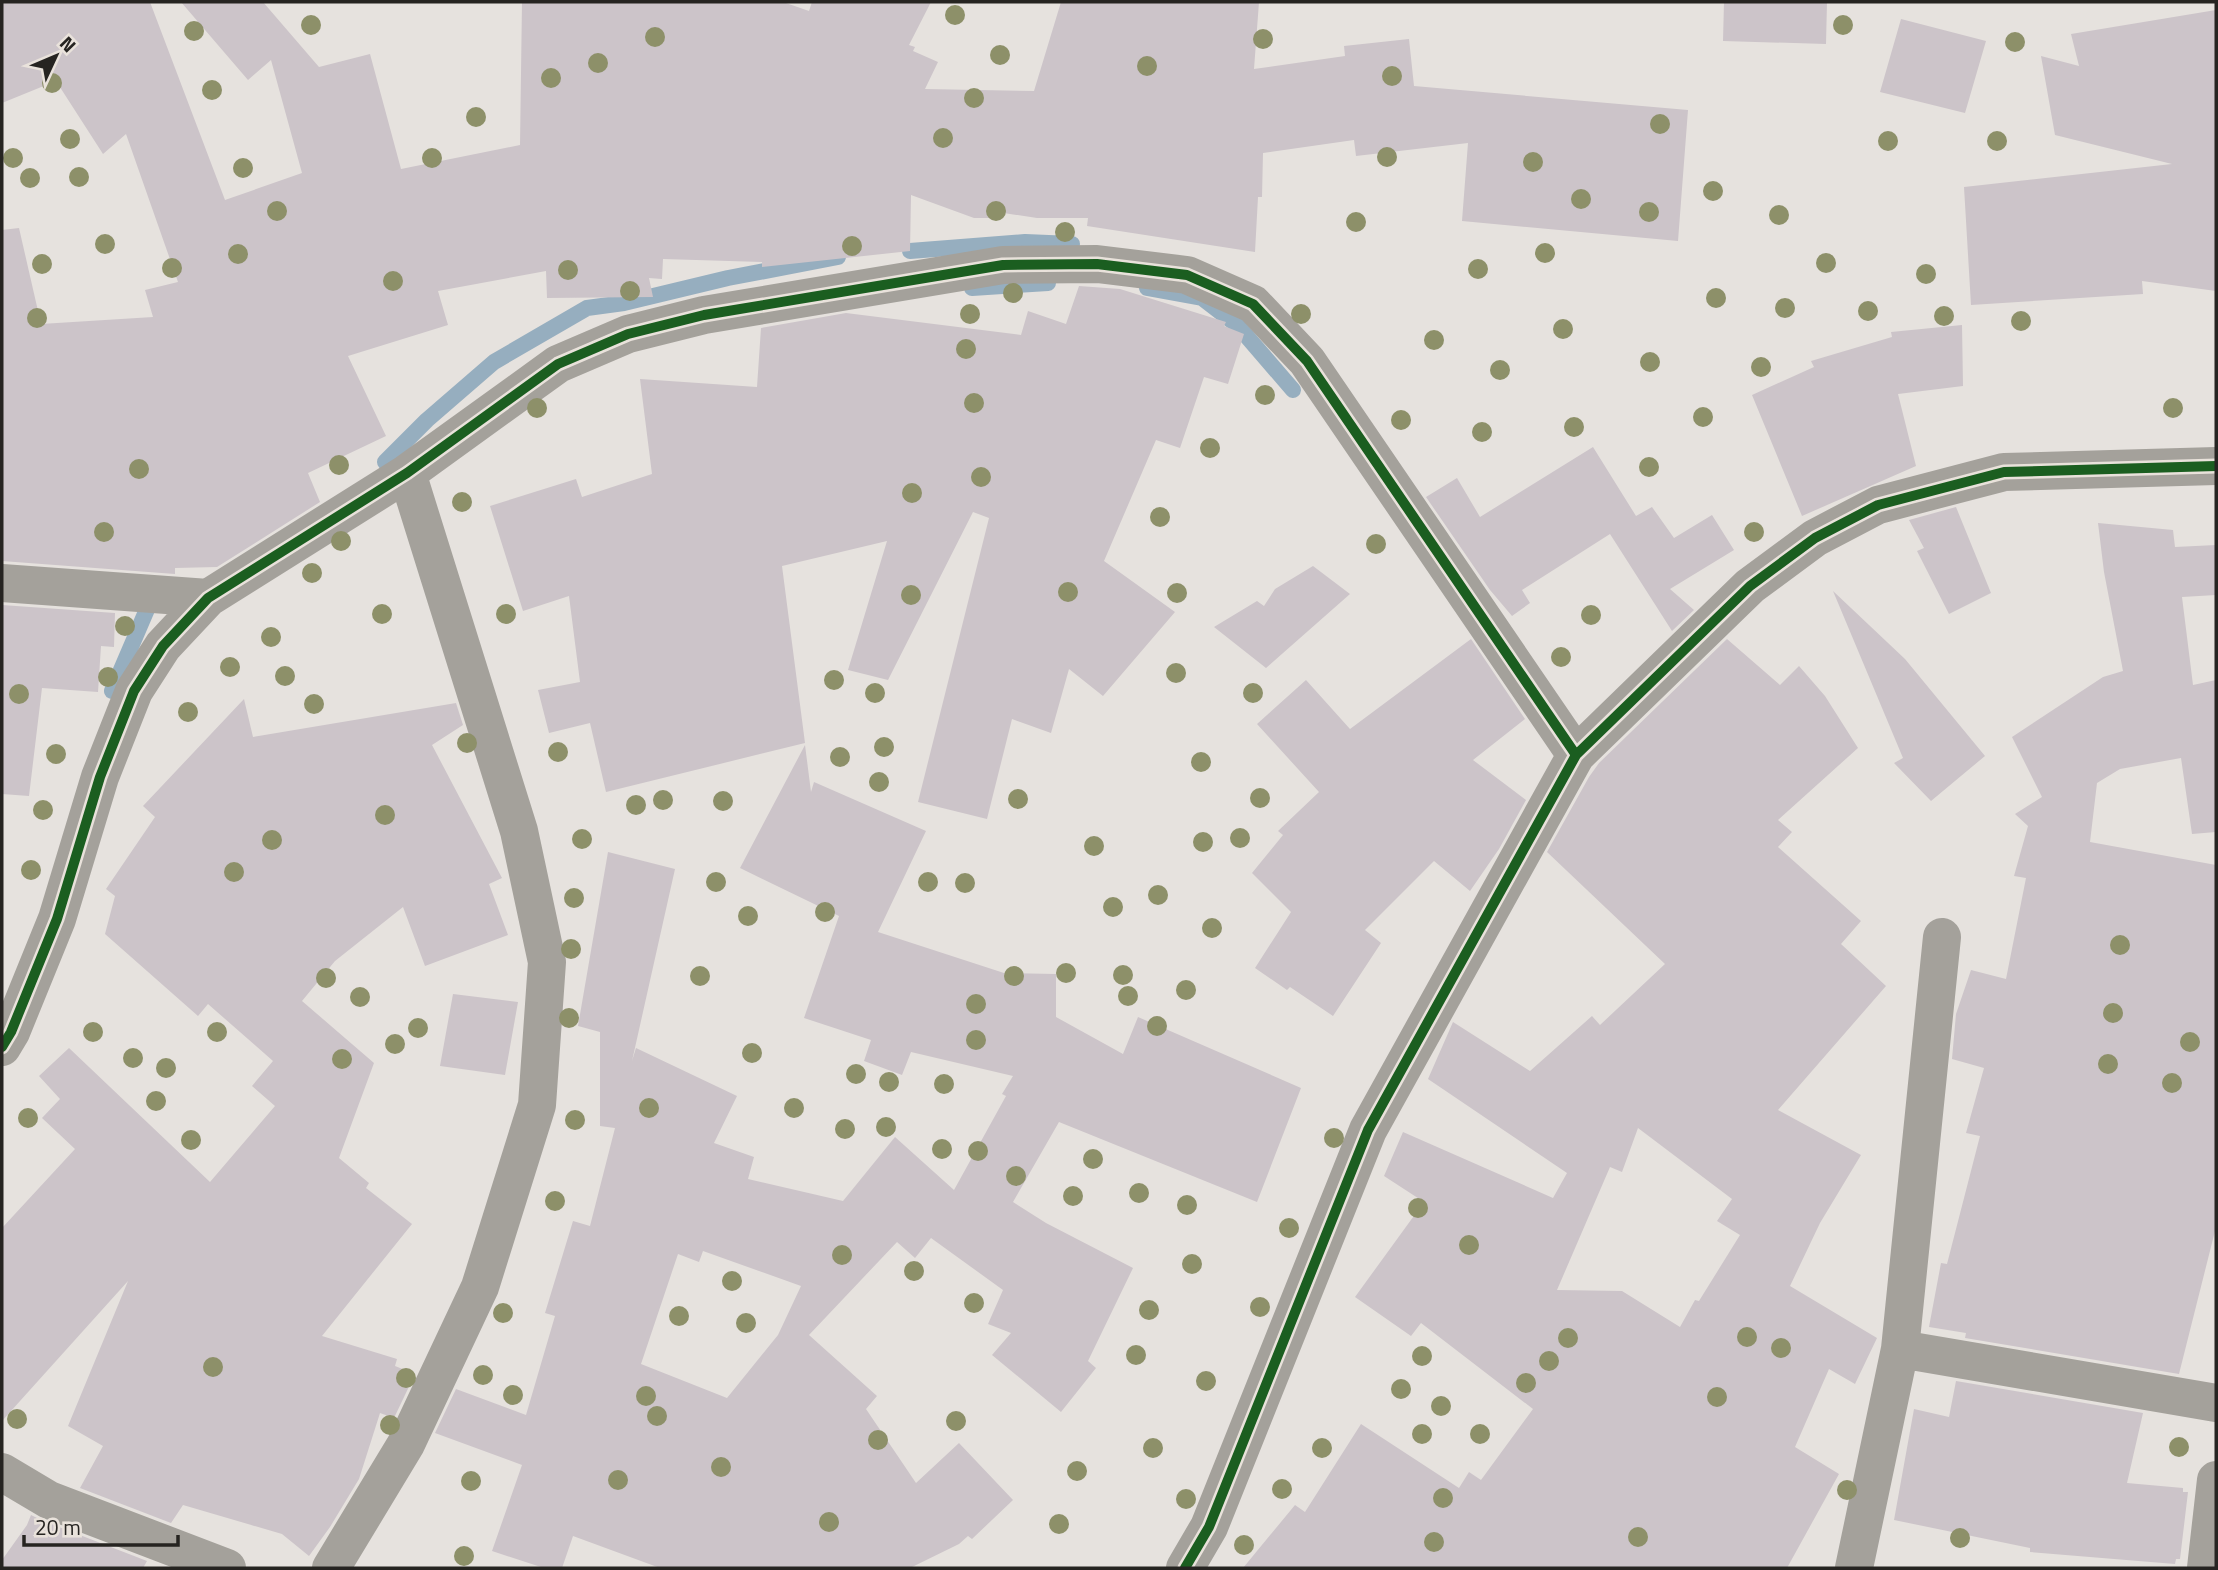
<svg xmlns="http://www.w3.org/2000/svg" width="2218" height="1570" viewBox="0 0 2218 1570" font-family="'Titillium Web',sans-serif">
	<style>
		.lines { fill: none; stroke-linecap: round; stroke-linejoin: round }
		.stream { stroke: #96aebf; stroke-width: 16 }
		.building { fill: #ccc4c9; fill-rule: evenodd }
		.street { stroke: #a4a19b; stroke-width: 38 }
		.cycleway-casing { stroke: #e9e2db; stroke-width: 15 }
		.cycleway { stroke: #1b5e20; stroke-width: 10 }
		.tree { fill: #8d9069 }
	</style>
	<rect width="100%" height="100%" fill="#e6e2de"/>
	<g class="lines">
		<!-- stream -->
		<path class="stream" d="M910 251 1025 242 1072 244
			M972 288 1048 283
			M1147 288 1202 298 1237 325 1293 390
			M385 462 427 420 494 362 587 308 624 303 728 278 838 257
			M112 691 154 593"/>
	</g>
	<!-- building -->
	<path class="building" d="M2 2H150L225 200 302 173 271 60 248 80 181 2H263L319 67 370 54 401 169 520 145 522 2H783L809 11 812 2H931L909 45 915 47 913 51 938 62 925 89 1034 91 1061 2H1259L1254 69 1345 56 1344 46 1409 39 1414 86 1688 110 1678 241 1462 221 1468 143 1356 156 1354 140 1263 153 1262 197H1258L1255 252 1087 226 1088 218H1037L997 212 995 218H974L911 195 910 251 762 267V262L663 259 662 279 649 278 653 297 547 298 546 271 438 291 448 325 348 356 386 436 308 473 320 502 217 567 175 568V574L2 561V230L19 228 41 324 153 317 145 290 178 282 126 134 103 154 56 81 2 103Z
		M1724 2H1827L1826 44 1723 41Z
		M2216 10V291L2142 281 2143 294 1971 305 1964 187 2172 164 2055 135 2041 56 2079 66 2071 34Z
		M1901 19 1986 41 1965 113 1880 92Z
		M1079 286 1120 289 1226 322 1224 326 1244 334 1228 384 1204 377 1180 448 1156 440 1104 561 1175 612 1103 696 1069 669 1051 733 1012 719 987 819 918 802 989 518 973 512 888 680 848 670 887 541 782 566 805 743 606 792 590 723 549 733 538 690 580 682 569 596 523 611 490 506 576 479 582 497 652 474 640 379 757 387 761 328 846 313 1021 335 1028 311 1066 324Z
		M1962 325 1963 386 1898 394 1916 466 1802 516 1752 395 1814 367 1811 361 1892 337 1891 332Z
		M1593 447 1636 516 1652 507 1674 538 1712 515 1734 550 1670 589 1694 610 1672 631 1610 534 1522 590 1530 603 1512 616 1490 590 1426 497 1457 478 1480 517Z
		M1956 507 1991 593 1949 614 1917 551 1924 548 1909 520Z
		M2098 523 2173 530 2175 547 2216 545V595L2182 597 2193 685 2216 680V832L2192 834 2181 758 2120 769 2097 783 2090 842 2216 865V1227L2179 1374 1965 1338 1966 1333 1929 1327 1941 1263 1947 1264 1980 1136 1966 1133 1984 1068 1952 1059 1956 1014 1971 970 2006 979 2026 878 2014 876 2028 826 2015 814 2042 797 2012 737 2103 677 2123 671 2104 572Z
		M1313 566 1350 594 1266 668 1214 627 1257 601 1264 606 1275 589Z
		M1833 591 1905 659 1985 756 1931 801 1894 763 1903 758Z
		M2 605 115 613 114 647 101 646 98 692 42 688 29 796 2 794Z
		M1471 639 1525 719 1473 760 1526 800 1499 849 1470 891 1434 861 1365 930 1381 943 1333 1016 1290 987 1287 990 1255 968 1291 912 1252 873 1283 835 1278 831 1319 792 1257 724 1306 680 1350 729Z
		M1727 639 1780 685 1799 666 1825 696 1858 748 1778 820 1792 832 1778 847 1861 921 1841 944 1886 986 1778 1110 1861 1155 1820 1223 1790 1286 1877 1338 1855 1384 1829 1369 1795 1447 1839 1474 1787 1568H1243L1295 1505 1305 1512 1361 1424 1459 1488 1469 1472 1481 1480 1533 1409 1421 1323 1411 1336 1355 1297 1424 1202 1384 1176 1403 1132 1553 1198 1567 1173 1428 1079 1453 1022 1530 1071 1592 1016 1600 1025 1665 964 1547 852 1589 777 1599 763ZM1638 1128 1732 1199 1717 1221 1740 1235 1699 1301 1695 1300 1680 1327 1622 1291 1557 1290 1610 1167 1622 1172Z
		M244 699 253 737 456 703 463 725 432 745 502 878 489 884 508 935 425 966 403 907 335 961 302 1001 374 1063 339 1158 369 1183 366 1188 412 1224 322 1336 397 1359 395 1366 415 1374 394 1418 380 1413 359 1479 330 1527 309 1556 282 1534 183 1505 171 1523 80 1488 103 1446 68 1426 128 1281 2 1421V1228L75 1149 42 1118 60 1099 39 1076 69 1048 210 1182 275 1106 252 1086 273 1061 208 1004 198 1016 105 934 115 896 106 889 155 817 143 806Z
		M805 745 811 792 814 782 926 831 878 932 1004 973 1056 974V1017L1123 1054 1138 1017 1301 1088 1257 1202 1059 1122 1013 1202 1046 1223 1133 1268 1088 1361 1096 1368 1061 1412 992 1355 1011 1333 988 1324 1003 1290 931 1238 915 1258 897 1242 809 1335 877 1396 866 1409 916 1483 959 1443 1013 1500 972 1539 968 1536 959 1544 910 1568H660L573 1536 562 1568H544L492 1551 522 1465 435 1433 456 1389 526 1415 555 1316 545 1313 573 1221 590 1226 615 1128 600 1126V1032L578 1026 608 852 675 869 632 1061 636 1048 737 1096 714 1143 754 1157 748 1179 843 1201 895 1137 954 1190 1006 1096 1002 1094 1013 1076 911 1052 902 1075 864 1061 871 1040 804 1018 839 916 740 868ZM703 1251 801 1286 778 1335 727 1398 641 1364 678 1254 699 1262Z
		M453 994 518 1002 505 1075 440 1066Z
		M1956 1381 2143 1413 2127 1483 2183 1488V1492H2188L2180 1559H2176L2175 1564 2030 1552V1548L1894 1520 1914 1409 1949 1417Z
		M31 1515 41 1520 147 1561 143 1568H2V1560L27 1525Z"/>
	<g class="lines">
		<!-- street -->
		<path class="street" d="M2 583 208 598
			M2 1047 11 1032 57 919 100 777 134 691 163 646 208 598 407 473 558 364 628 334 704 315 1003 265 1097 264 1187 275 1253 304 1307 361 1576 755
			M1900 1349 2216 1403
			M2 1472 49 1500 227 1568
			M331 1568 406 1444 480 1287 537 1105 547 962 519 831 407 473
			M1185 1568 1209 1527 1368 1130 1576 755 1750 586 1815 538 1878 505 2004 472 2216 466
			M1854 1568 1900 1349 1942 937
			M2206 1568 2216 1480"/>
		<!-- cycleway casing -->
		<g class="cycleway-casing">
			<path id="cycleway" d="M2 1047 11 1032 57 919 100 777 134 691 163 646 208 598 407 473 558 364 628 334 704 315 1003 265 1097 264 1187 275 1253 304 1307 361 1576 755
				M1185 1568 1209 1527 1368 1130 1576 755 1750 586 1815 538 1878 505 2004 472 2216 466"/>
		</g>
		<!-- cycleway -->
		<use href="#cycleway" class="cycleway"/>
	</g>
	<!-- trees -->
	<g class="tree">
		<circle cx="955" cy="15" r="10"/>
		<circle cx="311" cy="25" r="10"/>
		<circle cx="1843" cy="25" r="10"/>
		<circle cx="194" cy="31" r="10"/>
		<circle cx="655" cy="37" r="10"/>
		<circle cx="1263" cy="39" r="10"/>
		<circle cx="2015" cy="42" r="10"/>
		<circle cx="1000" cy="55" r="10"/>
		<circle cx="598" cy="63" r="10"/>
		<circle cx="1147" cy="66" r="10"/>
		<circle cx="1392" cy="76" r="10"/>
		<circle cx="551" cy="78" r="10"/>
		<circle cx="52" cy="83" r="10"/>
		<circle cx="212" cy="90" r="10"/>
		<circle cx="974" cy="98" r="10"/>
		<circle cx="476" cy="117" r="10"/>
		<circle cx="1660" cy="124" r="10"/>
		<circle cx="943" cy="138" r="10"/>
		<circle cx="70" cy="139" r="10"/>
		<circle cx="1888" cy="141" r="10"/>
		<circle cx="1997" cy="141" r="10"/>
		<circle cx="1387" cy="157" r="10"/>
		<circle cx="13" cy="158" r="10"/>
		<circle cx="432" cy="158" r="10"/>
		<circle cx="1533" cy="162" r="10"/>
		<circle cx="243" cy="168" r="10"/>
		<circle cx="79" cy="177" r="10"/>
		<circle cx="30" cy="178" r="10"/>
		<circle cx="1713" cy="191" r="10"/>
		<circle cx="1581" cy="199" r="10"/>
		<circle cx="277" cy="211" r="10"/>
		<circle cx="996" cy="211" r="10"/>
		<circle cx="1649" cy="212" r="10"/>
		<circle cx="1779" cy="215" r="10"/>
		<circle cx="1356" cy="222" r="10"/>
		<circle cx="1065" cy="232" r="10"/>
		<circle cx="105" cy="244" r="10"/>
		<circle cx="852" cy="246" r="10"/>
		<circle cx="1545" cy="253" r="10"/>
		<circle cx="238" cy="254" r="10"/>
		<circle cx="1826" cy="263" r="10"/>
		<circle cx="42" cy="264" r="10"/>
		<circle cx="172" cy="268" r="10"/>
		<circle cx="1478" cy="269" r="10"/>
		<circle cx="568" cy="270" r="10"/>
		<circle cx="1926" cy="274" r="10"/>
		<circle cx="393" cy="281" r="10"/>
		<circle cx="630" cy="291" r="10"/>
		<circle cx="1013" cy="293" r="10"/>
		<circle cx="1716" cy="298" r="10"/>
		<circle cx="1785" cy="308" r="10"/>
		<circle cx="1868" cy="311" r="10"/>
		<circle cx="970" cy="314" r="10"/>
		<circle cx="1301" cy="314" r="10"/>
		<circle cx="1944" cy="316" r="10"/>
		<circle cx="37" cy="318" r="10"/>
		<circle cx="2021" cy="321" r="10"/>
		<circle cx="1563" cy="329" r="10"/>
		<circle cx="1434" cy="340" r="10"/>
		<circle cx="966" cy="349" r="10"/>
		<circle cx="1650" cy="362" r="10"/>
		<circle cx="1761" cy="367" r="10"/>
		<circle cx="1500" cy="370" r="10"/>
		<circle cx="1265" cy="395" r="10"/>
		<circle cx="974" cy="403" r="10"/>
		<circle cx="537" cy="408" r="10"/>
		<circle cx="2173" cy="408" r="10"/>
		<circle cx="1703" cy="417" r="10"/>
		<circle cx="1401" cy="420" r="10"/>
		<circle cx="1574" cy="427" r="10"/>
		<circle cx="1482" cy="432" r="10"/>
		<circle cx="1210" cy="448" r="10"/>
		<circle cx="339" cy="465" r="10"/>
		<circle cx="1649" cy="467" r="10"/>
		<circle cx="139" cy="469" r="10"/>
		<circle cx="981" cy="477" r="10"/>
		<circle cx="912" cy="493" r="10"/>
		<circle cx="462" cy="502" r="10"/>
		<circle cx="1160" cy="517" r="10"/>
		<circle cx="104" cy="532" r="10"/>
		<circle cx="1754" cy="532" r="10"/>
		<circle cx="341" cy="541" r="10"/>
		<circle cx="1376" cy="544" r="10"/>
		<circle cx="312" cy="573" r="10"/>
		<circle cx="1068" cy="592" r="10"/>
		<circle cx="1177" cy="593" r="10"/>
		<circle cx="911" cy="595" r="10"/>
		<circle cx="382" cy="614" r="10"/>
		<circle cx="506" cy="614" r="10"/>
		<circle cx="1591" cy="615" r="10"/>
		<circle cx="125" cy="626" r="10"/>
		<circle cx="271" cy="637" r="10"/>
		<circle cx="1561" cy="657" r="10"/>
		<circle cx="230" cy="667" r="10"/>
		<circle cx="1176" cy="673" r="10"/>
		<circle cx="285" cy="676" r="10"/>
		<circle cx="108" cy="677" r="10"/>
		<circle cx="834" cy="680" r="10"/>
		<circle cx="875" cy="693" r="10"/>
		<circle cx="1253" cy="693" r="10"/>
		<circle cx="19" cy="694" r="10"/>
		<circle cx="314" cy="704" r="10"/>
		<circle cx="188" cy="712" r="10"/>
		<circle cx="467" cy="743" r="10"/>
		<circle cx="884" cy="747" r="10"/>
		<circle cx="558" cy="752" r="10"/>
		<circle cx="56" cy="754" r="10"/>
		<circle cx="840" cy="757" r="10"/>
		<circle cx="1201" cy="762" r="10"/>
		<circle cx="879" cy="782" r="10"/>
		<circle cx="1260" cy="798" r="10"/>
		<circle cx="1018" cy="799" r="10"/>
		<circle cx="663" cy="800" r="10"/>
		<circle cx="723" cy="801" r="10"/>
		<circle cx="636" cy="805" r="10"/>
		<circle cx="43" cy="810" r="10"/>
		<circle cx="385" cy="815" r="10"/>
		<circle cx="1240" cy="838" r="10"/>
		<circle cx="582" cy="839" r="10"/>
		<circle cx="272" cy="840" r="10"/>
		<circle cx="1203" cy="842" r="10"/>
		<circle cx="1094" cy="846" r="10"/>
		<circle cx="31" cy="870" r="10"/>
		<circle cx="234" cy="872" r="10"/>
		<circle cx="716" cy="882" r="10"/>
		<circle cx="928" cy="882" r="10"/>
		<circle cx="965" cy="883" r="10"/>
		<circle cx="1158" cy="895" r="10"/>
		<circle cx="574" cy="898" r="10"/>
		<circle cx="1113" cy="907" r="10"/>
		<circle cx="825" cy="912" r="10"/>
		<circle cx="748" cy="916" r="10"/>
		<circle cx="1212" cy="928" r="10"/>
		<circle cx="2120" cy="945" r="10"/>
		<circle cx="571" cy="949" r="10"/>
		<circle cx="1066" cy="973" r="10"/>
		<circle cx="1123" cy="975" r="10"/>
		<circle cx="700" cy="976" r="10"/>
		<circle cx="1014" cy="976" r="10"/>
		<circle cx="326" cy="978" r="10"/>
		<circle cx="1186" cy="990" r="10"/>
		<circle cx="1128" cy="996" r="10"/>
		<circle cx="360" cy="997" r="10"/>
		<circle cx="976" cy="1004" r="10"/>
		<circle cx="2113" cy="1013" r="10"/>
		<circle cx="569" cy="1018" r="10"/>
		<circle cx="1157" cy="1026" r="10"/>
		<circle cx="418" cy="1028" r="10"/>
		<circle cx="93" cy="1032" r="10"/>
		<circle cx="217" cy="1032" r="10"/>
		<circle cx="976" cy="1040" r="10"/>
		<circle cx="2190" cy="1042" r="10"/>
		<circle cx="395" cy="1044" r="10"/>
		<circle cx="752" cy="1053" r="10"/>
		<circle cx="133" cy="1058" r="10"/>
		<circle cx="342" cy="1059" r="10"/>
		<circle cx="2108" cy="1064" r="10"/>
		<circle cx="166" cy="1068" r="10"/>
		<circle cx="856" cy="1074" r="10"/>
		<circle cx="889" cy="1082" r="10"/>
		<circle cx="2172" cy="1083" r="10"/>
		<circle cx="944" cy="1084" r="10"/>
		<circle cx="156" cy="1101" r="10"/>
		<circle cx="649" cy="1108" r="10"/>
		<circle cx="794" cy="1108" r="10"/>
		<circle cx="28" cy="1118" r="10"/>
		<circle cx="575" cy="1120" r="10"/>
		<circle cx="886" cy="1127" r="10"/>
		<circle cx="845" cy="1129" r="10"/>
		<circle cx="1334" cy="1138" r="10"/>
		<circle cx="191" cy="1140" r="10"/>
		<circle cx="942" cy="1149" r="10"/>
		<circle cx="978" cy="1151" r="10"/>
		<circle cx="1093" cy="1159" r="10"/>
		<circle cx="1016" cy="1176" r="10"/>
		<circle cx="1139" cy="1193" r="10"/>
		<circle cx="1073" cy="1196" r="10"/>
		<circle cx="555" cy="1201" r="10"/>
		<circle cx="1187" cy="1205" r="10"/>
		<circle cx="1418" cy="1208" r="10"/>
		<circle cx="1289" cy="1228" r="10"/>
		<circle cx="1469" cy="1245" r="10"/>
		<circle cx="842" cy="1255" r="10"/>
		<circle cx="1192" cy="1264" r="10"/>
		<circle cx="914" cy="1271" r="10"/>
		<circle cx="732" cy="1281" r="10"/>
		<circle cx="974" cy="1303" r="10"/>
		<circle cx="1260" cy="1307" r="10"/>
		<circle cx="1149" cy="1310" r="10"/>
		<circle cx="503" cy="1313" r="10"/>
		<circle cx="679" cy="1316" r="10"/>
		<circle cx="746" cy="1323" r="10"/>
		<circle cx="1747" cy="1337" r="10"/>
		<circle cx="1568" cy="1338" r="10"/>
		<circle cx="1781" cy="1348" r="10"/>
		<circle cx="1136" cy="1355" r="10"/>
		<circle cx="1422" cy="1356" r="10"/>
		<circle cx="1549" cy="1361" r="10"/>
		<circle cx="213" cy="1367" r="10"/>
		<circle cx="483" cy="1375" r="10"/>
		<circle cx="406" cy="1378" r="10"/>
		<circle cx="1206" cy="1381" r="10"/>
		<circle cx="1526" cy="1383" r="10"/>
		<circle cx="1401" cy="1389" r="10"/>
		<circle cx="513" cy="1395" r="10"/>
		<circle cx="646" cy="1396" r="10"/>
		<circle cx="1717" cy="1397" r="10"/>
		<circle cx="1441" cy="1406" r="10"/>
		<circle cx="657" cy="1416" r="10"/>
		<circle cx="17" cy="1419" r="10"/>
		<circle cx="956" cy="1421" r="10"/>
		<circle cx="390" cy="1425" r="10"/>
		<circle cx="1422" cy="1434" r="10"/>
		<circle cx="1480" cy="1434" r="10"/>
		<circle cx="878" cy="1440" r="10"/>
		<circle cx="2179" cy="1447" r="10"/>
		<circle cx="1153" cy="1448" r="10"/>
		<circle cx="1322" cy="1448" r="10"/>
		<circle cx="721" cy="1467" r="10"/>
		<circle cx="1077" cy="1471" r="10"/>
		<circle cx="618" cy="1480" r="10"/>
		<circle cx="471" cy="1481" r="10"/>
		<circle cx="1282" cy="1489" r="10"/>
		<circle cx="1847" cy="1490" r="10"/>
		<circle cx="1443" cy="1498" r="10"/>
		<circle cx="1186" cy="1499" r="10"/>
		<circle cx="829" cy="1522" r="10"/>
		<circle cx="1059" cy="1524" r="10"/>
		<circle cx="1638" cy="1537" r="10"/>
		<circle cx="1960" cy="1538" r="10"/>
		<circle cx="1434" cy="1542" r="10"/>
		<circle cx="1244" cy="1545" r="10"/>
		<circle cx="464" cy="1556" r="10"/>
	</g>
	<!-- border -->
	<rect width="2218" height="1570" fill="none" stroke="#262421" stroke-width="7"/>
	<!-- north arrow -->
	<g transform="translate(56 56) rotate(46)" stroke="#e9e2db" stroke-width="5" paint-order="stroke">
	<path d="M0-5L12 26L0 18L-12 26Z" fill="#262421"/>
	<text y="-10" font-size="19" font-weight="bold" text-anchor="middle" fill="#262421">N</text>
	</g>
	<!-- scale -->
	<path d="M24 1535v10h154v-10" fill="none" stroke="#262421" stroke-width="3.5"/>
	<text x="35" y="1535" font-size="21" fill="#262421" stroke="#e9e2db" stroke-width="5" paint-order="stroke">20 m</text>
</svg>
